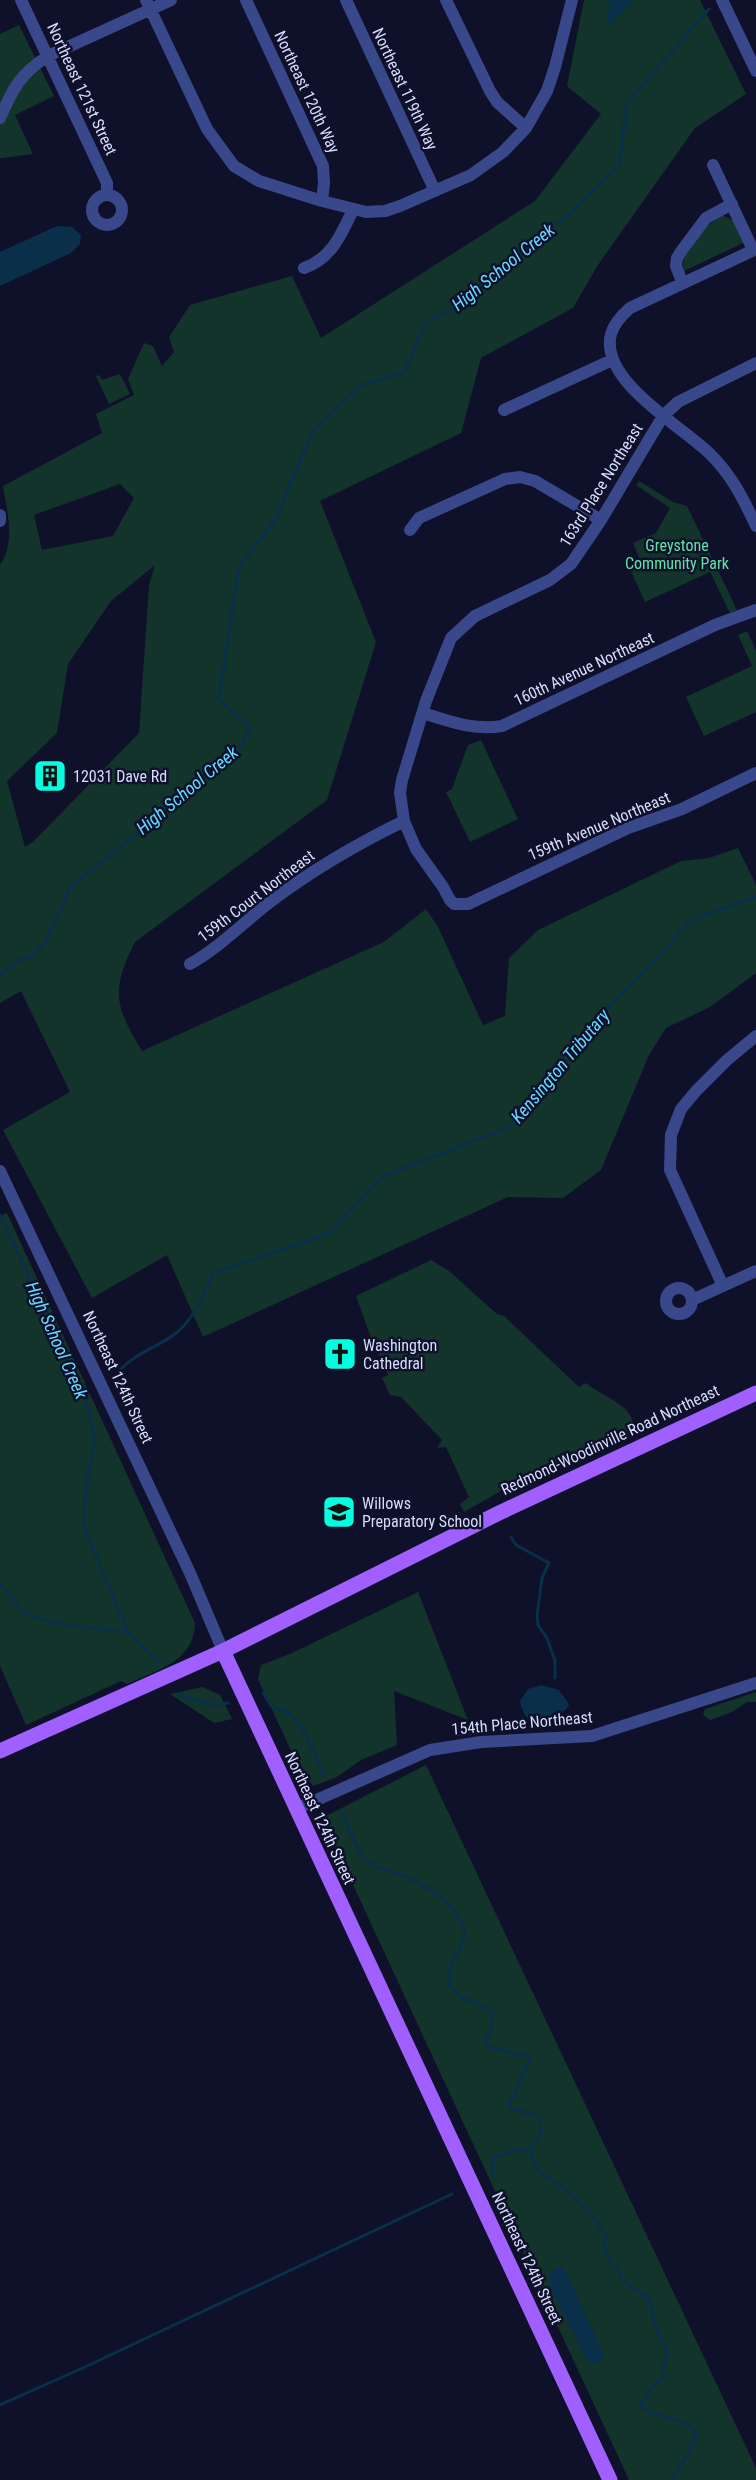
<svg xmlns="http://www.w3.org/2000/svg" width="756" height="2480" viewBox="0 0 756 2480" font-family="'Roboto Condensed',sans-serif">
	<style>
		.green { fill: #12342b; fill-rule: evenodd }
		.water { fill: #092f4a }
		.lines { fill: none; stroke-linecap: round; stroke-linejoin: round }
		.stream { stroke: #092f4a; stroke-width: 3 }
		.minor { stroke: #39488b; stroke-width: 12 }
		.major { stroke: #a05fff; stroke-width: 15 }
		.labels { text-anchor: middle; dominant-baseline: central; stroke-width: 5; stroke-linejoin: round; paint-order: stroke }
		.street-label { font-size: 16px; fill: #d8ddff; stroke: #0f112a }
		.park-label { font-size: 16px; fill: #5fe5a5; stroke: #0f112a }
		.poi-label { font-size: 16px; fill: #d8ddff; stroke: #0f112a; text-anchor: start }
		.water-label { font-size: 18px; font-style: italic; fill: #66daff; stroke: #0f112a }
	</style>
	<rect width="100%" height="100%" fill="#0f112a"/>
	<!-- green -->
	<path class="green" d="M584 0H610L607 27 634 0H700L746 94 695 128 598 265 573 308 481 358 461 433 320 501 376 642 327 800 135 942C111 990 114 1005 142 1051L384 942 426 909 438 927 483 1025 505 1016 509 958 538 930 681 861 709 858 738 848 756 885V973L710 1007 666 1028 649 1055 601 1170 563 1198 508 1197 203 1337 167 1255 92 1298 3 1130 70 1092 21 991 0 1003V565C16 542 7 511 3 486L102 433 96 414 134 395 128 379 144 343 153 346 162 366 174 352 169 337 190 305 292 276 321 338 535 201 601 114 567 86ZM120 484 134 498 113 536 42 550 34 515ZM155 565 149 585 139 733 33 842 25 847 7 781 57 733 68 664 111 601Z
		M19 25 54 96 15 115 33 154 2 158H0V34Z
		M722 215 733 220 743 243 684 271C678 251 706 225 722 215Z
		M120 374 130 394 109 404 96 376 99 375 102 380Z
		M639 481 673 502 687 506 737 610 730 613 710 572 645 602 628 565 640 560 633 543 656 533 670 508 636 485Z
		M747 631 756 651V712L704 736 686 697 752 666 738 635Z
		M481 740 518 819 470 842 446 792 452 789 468 745Z
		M7 1213 195 1623C194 1662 157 1670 127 1684L121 1681 26 1725 0 1666V1216Z
		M431 1260 449 1271 497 1314 504 1316 579 1387 586 1383C602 1397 637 1405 633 1431L627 1434 624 1433 515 1483 464 1512 460 1504 469 1497 446 1447 437 1448 442 1440 401 1397 390 1395 382 1378 388 1375 372 1341 356 1296Z
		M418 1592 468 1720 394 1691 397 1745 361 1760 337 1777 313 1786 298 1766 258 1679 261 1665 290 1654Z
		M203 1687 220 1695 232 1719 214 1723 170 1694Z
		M756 1692V1702H747L732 1712 710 1720 703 1715 705 1709Z
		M426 1765 756 2468V2480H629L322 1818Z"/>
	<!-- water -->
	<path class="water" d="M610 0H634L606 28Z
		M57 226 72 227 81 235 80 244 71 253 0 286V252Z
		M541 1685 559 1690 569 1704C567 1711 565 1709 560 1714 546 1731 523 1725 520 1701L528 1689Z
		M556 2266H560L565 2270 604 2355 598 2363H590L585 2356 550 2286V2275Z"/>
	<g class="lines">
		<!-- stream -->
		<path class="stream" d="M0 975 19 960 33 956 46 942 71 886 144 828 242 745 250 727 219 699 239 567 276 519 312 432 361 385 405 372 425 323 458 306 522 250 572 212 619 166 627 103 709 9
			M0 1215 84 1394 95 1439 86 1486 84 1527 128 1632 160 1662
			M121 1369C137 1352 159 1347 176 1333 194 1319 204 1293 214 1273L330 1233 381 1177 507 1128 566 1053 692 920 756 897
			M511 1537 516 1545 549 1563 542 1578 537 1616 538 1625 547 1638 555 1661V1678
			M0 1585C9 1592 14 1602 22 1609 38 1625 104 1629 128 1632
			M263 1693 271 1706 289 1713 304 1731 325 1777
			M179 1695C201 1698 203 1709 228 1703
			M341 1811C350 1828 356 1855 374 1865 380 1869 389 1870 396 1873 422 1883 447 1896 461 1921 476 1944 437 1966 452 1989 466 2010 510 1994 485 2042L489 2047 531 2057 509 2105 512 2110H520L540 2118 541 2132 532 2149V2160L538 2170 568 2191 590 2212 607 2238 604 2247 611 2263 615 2265 623 2280 649 2299 657 2332 668 2353 662 2369 665 2378 657 2382 640 2404C650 2419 680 2414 696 2432 696 2450 678 2462 673 2480
			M493 2177V2158L516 2150 531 2149
			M0 2405 85 2367 452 2194"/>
		<!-- minor -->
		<path class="minor" d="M21 0 107 183V194
			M146 0 207 129 234 166 259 181 322 201 366 212 385 211 400 206 471 175 503 152 526 128 547 91 555 67 572 0
			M246 0 323 166 324 183 322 201
			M346 0 435 191
			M446 0 490 91 497 102 526 128
			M722 0 756 71
			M0 118C13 88 21 73 48 56L171 0
			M713 165 753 250
			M92 210a15 15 0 1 1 30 0a15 15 0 1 1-30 0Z
			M756 249 630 308C622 315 614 323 611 334 599 380 680 425 709 453 731 474 743 498 756 526
			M304 268C331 259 341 235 353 210
			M682 282 676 266 677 258 682 250 706 218 732 204
			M756 363 678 402 663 416 601 520 571 564 550 580 475 616 451 638 426 701 402 780 400 793 404 821 416 849 443 887 450 900 454 904H468L628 828 682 809 756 773
			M504 410 612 360
			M0 515V521
			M410 530 419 518 505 479 520 477 535 481 601 520
			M423 713C448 721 475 731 502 726L715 625 756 610
			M190 964C220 947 244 922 270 902 312 870 357 844 404 821
			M0 1171 190 1573 223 1651
			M723 1286 670 1170 671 1135 681 1109 696 1091 727 1060 756 1036
			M666 1301a13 13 0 1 1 26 0a13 13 0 1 1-26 0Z
			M692 1300 756 1271
			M296 1809 430 1750 481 1742 592 1736 756 1683"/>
		<!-- major -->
		<path class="major" d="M223 1651 610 2480
			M0 1751 223 1651 499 1513 756 1393"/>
	</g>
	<!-- icons -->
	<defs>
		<g id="building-square" transform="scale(1.725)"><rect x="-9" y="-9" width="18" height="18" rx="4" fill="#04ffe0" stroke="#0f112a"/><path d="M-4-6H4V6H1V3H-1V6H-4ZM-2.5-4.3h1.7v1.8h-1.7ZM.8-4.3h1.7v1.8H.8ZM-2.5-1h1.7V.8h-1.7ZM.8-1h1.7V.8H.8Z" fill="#111"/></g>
		<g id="church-square" transform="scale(1.725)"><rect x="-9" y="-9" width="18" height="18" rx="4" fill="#04ffe0" stroke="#0f112a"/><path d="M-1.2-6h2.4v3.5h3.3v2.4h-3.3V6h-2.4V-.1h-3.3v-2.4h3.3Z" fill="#111"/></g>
		<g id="school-square" transform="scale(1.725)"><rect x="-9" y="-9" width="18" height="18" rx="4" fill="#04ffe0" stroke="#0f112a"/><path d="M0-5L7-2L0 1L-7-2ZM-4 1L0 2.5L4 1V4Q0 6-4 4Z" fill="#111"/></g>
	</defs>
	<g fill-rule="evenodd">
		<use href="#building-square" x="50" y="776"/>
		<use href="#church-square" x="340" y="1354"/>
		<use href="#school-square" x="339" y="1512"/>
	</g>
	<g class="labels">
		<!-- street labels -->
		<g class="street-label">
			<text transform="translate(82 89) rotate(65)">Northeast 121st Street</text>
			<text transform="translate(405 89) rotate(65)">Northeast 119th Way</text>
			<text transform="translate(307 92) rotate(65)">Northeast 120th Way</text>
			<text transform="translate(601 485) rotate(-58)">163rd Place Northeast</text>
			<text transform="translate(584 669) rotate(-25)">160th Avenue Northeast</text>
			<text transform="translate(599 826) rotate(-23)">159th Avenue Northeast</text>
			<text transform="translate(256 896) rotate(-37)">159th Court Northeast</text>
			<text transform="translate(118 1377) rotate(65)">Northeast 124th Street</text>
			<text transform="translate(610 1440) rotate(-25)">Redmond-Woodinville Road Northeast</text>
			<text transform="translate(522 1723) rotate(-5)">154th Place Northeast</text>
			<text transform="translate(320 1818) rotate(65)">Northeast 124th Street</text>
			<text transform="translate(527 2258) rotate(65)">Northeast 124th Street</text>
		</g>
		<!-- park labels -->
		<g class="park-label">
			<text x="677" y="545">Greystone<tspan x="677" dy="18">Community Park</tspan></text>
		</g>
		<!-- poi labels -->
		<g class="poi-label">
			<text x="73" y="776">12031 Dave Rd</text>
			<text x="363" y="1345">Washington<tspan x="363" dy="18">Cathedral</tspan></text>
			<text x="362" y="1503">Willows<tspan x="362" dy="18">Preparatory School</tspan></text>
		</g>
		<!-- water labels -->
		<g class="water-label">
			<text transform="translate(503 267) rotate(-39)">High School Creek</text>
			<text transform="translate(187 790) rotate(-40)">High School Creek</text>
			<text transform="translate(560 1066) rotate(-50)">Kensington Tributary</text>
			<text transform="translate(57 1340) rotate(66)">High School Creek</text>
		</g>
	</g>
</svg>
